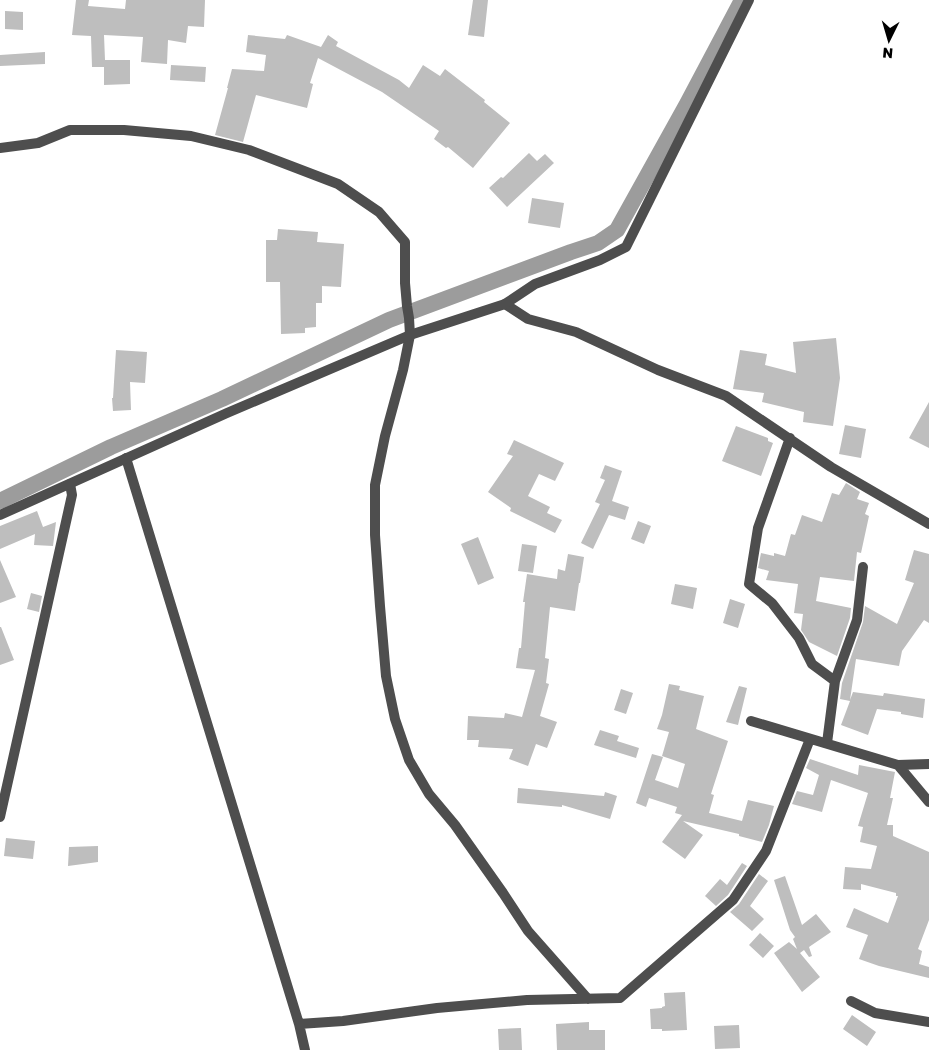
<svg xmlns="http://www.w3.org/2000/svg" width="929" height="1050" viewBox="0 0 929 1050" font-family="'Golos Text',sans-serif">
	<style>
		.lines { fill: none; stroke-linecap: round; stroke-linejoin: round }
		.canal { stroke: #9c9c9c; stroke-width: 16 }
		.building { fill: #bebebe }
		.minor { stroke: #4e4e4e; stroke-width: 10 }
		.tertiary { stroke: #4e4e4e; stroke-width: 10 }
	</style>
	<rect width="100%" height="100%" fill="#fff"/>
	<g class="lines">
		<!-- canal -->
		<path class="canal" d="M0 501 111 447 222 399 389 320 571 252 598 243 617 230 687 104 742 0"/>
	</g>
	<!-- building -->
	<path class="building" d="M76 0H89L88 6 125 9 126 0H205L204 27 188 26 186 43 168 40 167 64 141 62 143 37 104 35 105 60H130V84L104 85V67H92L91 36 72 35Z
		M473 0H488L484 37 468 35Z
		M5 11 23 12V30L5 29Z
		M248 35 285 39 287 35 321 47 328 35 338 42 336 46 399 80 409 88 423 65 440 76 445 69 485 100 484 102 510 123 473 168 448 147 446 148 434 139 439 131 382 92 318 58 310 83 313 84 307 108 256 95 243 142 215 135 228 88H227L232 69 264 71 266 55 246 52Z
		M45 52V64L0 66V55Z
		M171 65 206 67 205 82 170 80Z
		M529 153 537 161 545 154 554 163 507 207 489 188 501 177 503 178Z
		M532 198 564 203 560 228 528 223Z
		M278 229 318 232 317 242 344 244 341 287 322 286V303H316V327L305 328V333L281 334 280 282H266V240H277Z
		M836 338 840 378 833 426 803 422 804 412 762 402 764 393 733 389 740 350 767 354 765 365 796 373 793 342Z
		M116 350 147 352 145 383 130 382 131 410 113 411 112 398H113Z
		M929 402V448L909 438Z
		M845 425 866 429 861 458 839 454Z
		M736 426 768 438V441L773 443 761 476 722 461Z
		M514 440 564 463 555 481 539 474 528 496 550 507 547 513 562 520 555 533 510 511 511 508 488 492 513 456 507 454Z
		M605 465 622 471 612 501 629 507 625 520 609 515 593 549 581 543 600 504 595 502 605 480 600 478Z
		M846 483 860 492 857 499 869 503 865 514 869 516 861 553 857 552 854 581 820 577 816 601 851 608 850 618 837 656 809 642 801 630 803 614 794 613 798 584 766 580 769 571 758 568 761 553 774 556V553L785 556 791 534 795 535 802 515 822 522 832 493 839 495Z
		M37 511 43 527 56 522 53 546 34 545 35 534 0 549V526Z
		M638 521 651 526 644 544 631 539Z
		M478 537 494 578 478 585 461 544Z
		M522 544 537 546 533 573 518 571Z
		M914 550 929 554V623L924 620 902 651 899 666 856 659 850 700 853 692 883 696 884 693 925 699 923 718 901 714V712L877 709 868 735 841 725 850 701 840 699 842 683 863 622 865 606 897 624 914 583 905 580Z
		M568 554 584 557 580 583H579L575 611 550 607 545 658 549 659 546 683 549 684 540 716 557 722 547 748 536 744 528 766 509 759 513 749 478 747 479 740H467L468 716 504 718 505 713 522 717 535 670 516 668 519 648H521L525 602H523L527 574 557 579 558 569 565 571Z
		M0 560 16 597 0 603Z
		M675 584 697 588 693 609 671 604Z
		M31 593 42 596 39 612 27 609Z
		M730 599 745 604 738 628 723 623Z
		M0 627H1L14 660 0 665Z
		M669 684 680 686 679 690 704 696 696 729 728 741 711 794 714 795 709 813 742 821 748 800 774 806 769 825 762 842 739 836V834L683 821 703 835 685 859 662 842 682 815 675 813 677 807 649 798 646 807 636 803 652 754 663 757 655 780 678 788 685 764 662 756 669 732 657 729 662 715Z
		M739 686 747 688 738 725 726 722Z
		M621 689 633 693 626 714 614 710Z
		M600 730 619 736 617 741 639 748 636 758 594 745Z
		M810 759 858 775 859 765 895 772 890 798H893L887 825H893V836L929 852V920L918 949 922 951 919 964 929 967V978L879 966 859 959 868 935 846 927 854 908 888 923 898 896H896V893L861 884V890L843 889 845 867 871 869 877 846 860 842 863 827 858 826 868 793 831 780 822 812 792 804 797 791 813 795 819 775 806 768Z
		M518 788 604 796 605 792 617 796 610 819 562 805V807L517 803Z
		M6 838 35 841 33 859 4 856Z
		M98 846V862L68 866 69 847Z
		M742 863 747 866 728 895 716 906 705 896 720 879 727 885Z
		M759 874 768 881 750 906 764 919 752 931 730 912 739 904Z
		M785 876 802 925 816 914 831 932 809 947 812 956 809 957 804 950 800 953 820 977 802 992 774 953 789 942 797 949 793 939 795 937 790 930 774 880Z
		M760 933 774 946 763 958 749 945Z
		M685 992 687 1030 662 1031V1029H651L650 1009 662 1008V1007L665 1006 664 993Z
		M852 1015 876 1032 867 1046 843 1029Z
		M589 1022V1030H605V1050H557L556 1024Z
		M739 1025 740 1048 715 1049 714 1026Z
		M521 1028 522 1050H499L498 1029Z"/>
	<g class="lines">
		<!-- minor -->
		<path class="minor" d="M0 148 38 143 70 130H124L191 136 249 150 338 184 379 212 405 242V283L407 306 409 318 410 335 403 370 385 436 375 485V535L380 606 386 676 395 719 409 760 429 794 455 825 503 893 528 931 588 999
			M505 304 528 319 576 332 658 370 726 396 831 467 929 524
			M790 438 758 528 749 584 772 603 799 638 812 664 835 681 827 743
			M126 458 299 1024 305 1050
			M835 681 857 620 863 567
			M751 721 898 765 929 802
			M898 765 929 764
			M0 817 72 495 70 484
			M851 1001 875 1013 929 1022
			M299 1024 343 1021 437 1008 527 1000 620 998 733 900 766 851 810 739"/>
		<!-- tertiary -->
		<path class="tertiary" d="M0 515 227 413 410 335 505 304 535 284 600 260 626 247 749 0"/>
	</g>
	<!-- north arrow -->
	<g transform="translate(889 40) rotate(185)" stroke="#ffffff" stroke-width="4" paint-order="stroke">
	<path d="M0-4L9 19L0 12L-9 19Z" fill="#000000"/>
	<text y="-8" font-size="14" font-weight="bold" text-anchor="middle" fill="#000000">N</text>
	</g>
</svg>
